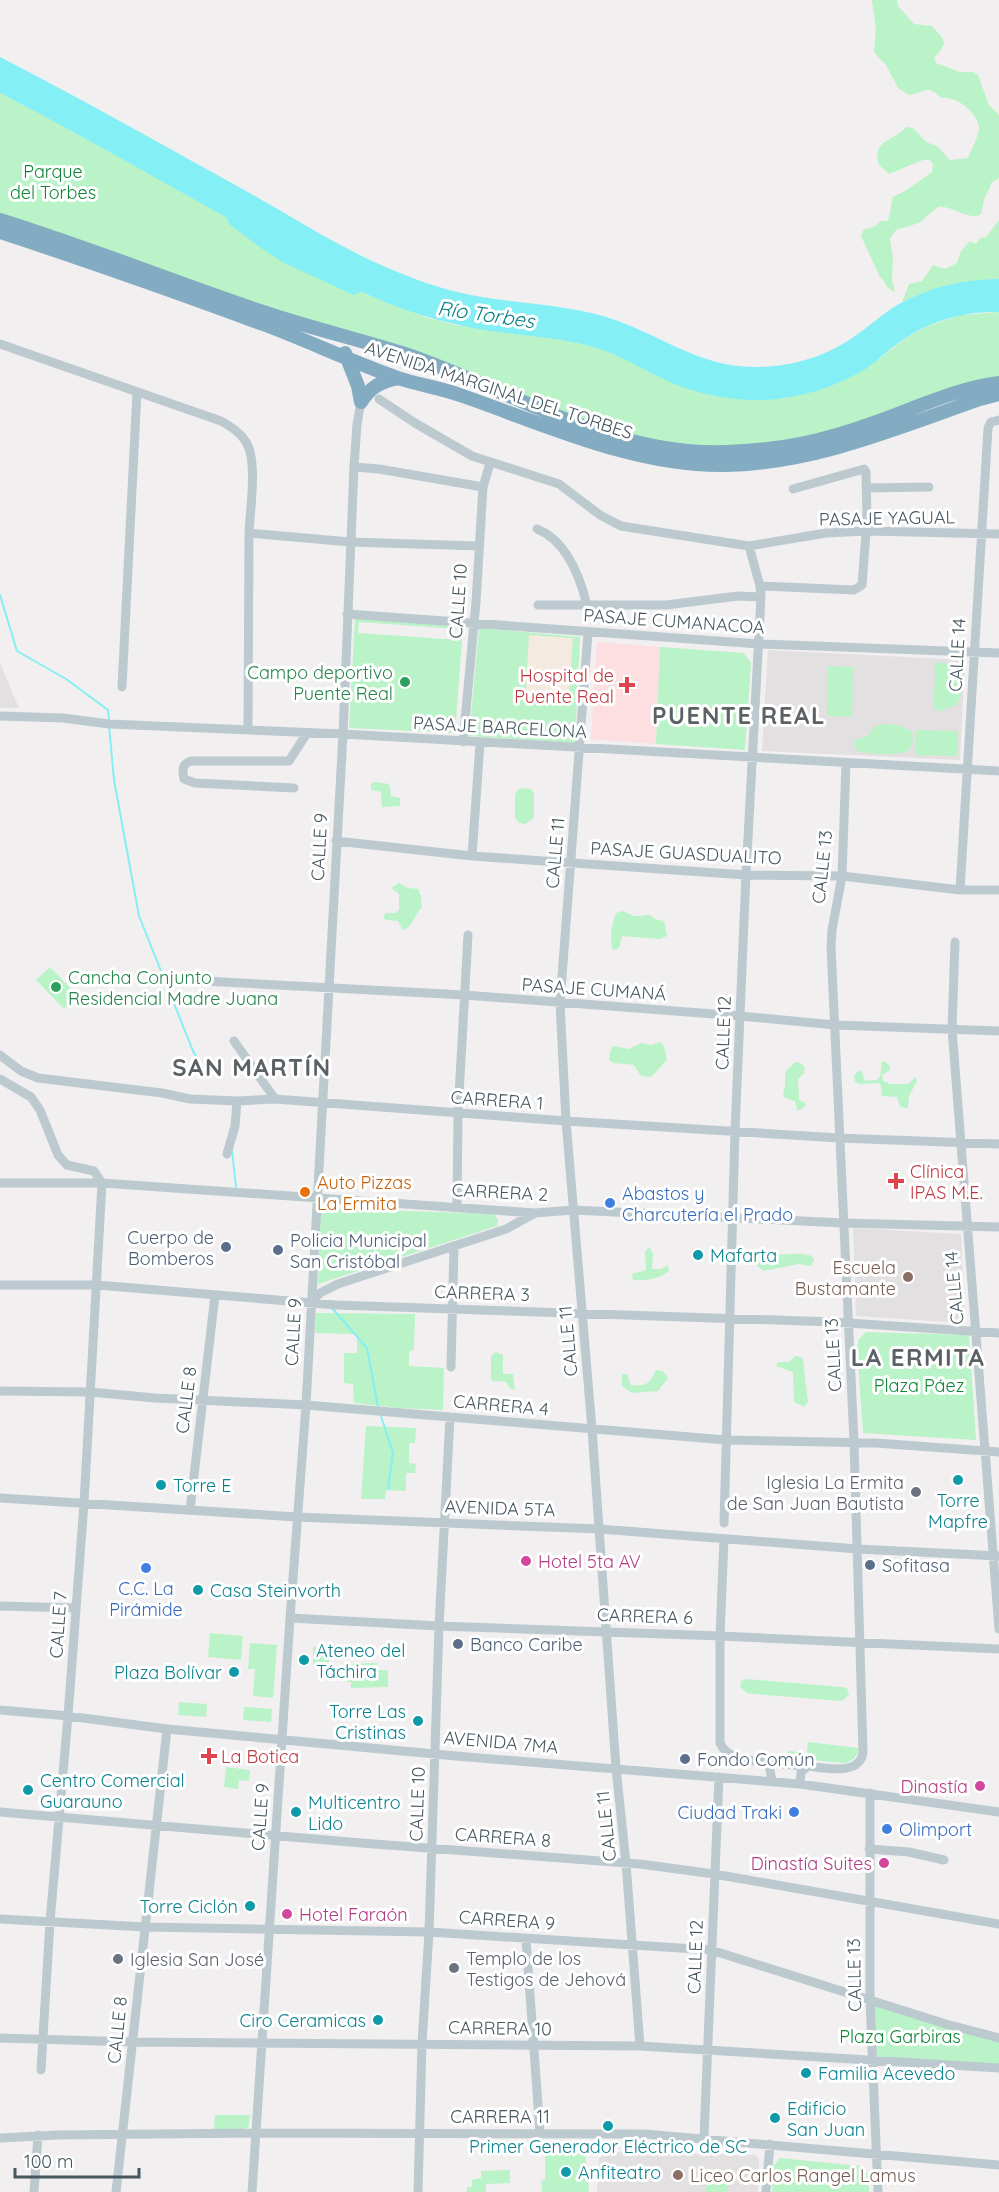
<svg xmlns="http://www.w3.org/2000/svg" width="999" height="2192" viewBox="0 0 999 2192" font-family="Quicksand,sans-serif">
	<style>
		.education { fill: #e3e0e2 }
		.medical { fill: #fddee1 }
		.green { fill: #baf3c7; fill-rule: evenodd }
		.sand { fill: #f4eadf }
		.water { fill: #84eff4 }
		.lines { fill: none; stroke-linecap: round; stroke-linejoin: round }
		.stream { stroke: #84eff4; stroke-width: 2 }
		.river { stroke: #84eff4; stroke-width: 15 }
		.minor { stroke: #bccad0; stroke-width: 9 }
		.highway { stroke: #83acc2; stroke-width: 14 }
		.leisure-dot { fill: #2e9e5b; stroke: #fff; stroke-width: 2 }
		.health-dot { fill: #e0444e; stroke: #fff; stroke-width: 2 }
		.food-dot { fill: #e8710a; stroke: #fff; stroke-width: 2 }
		.shop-dot { fill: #3f7fe0; stroke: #fff; stroke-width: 2 }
		.service-dot { fill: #5c6f8a; stroke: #fff; stroke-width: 2 }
		.culture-dot { fill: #0f9aa8; stroke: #fff; stroke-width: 2 }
		.education-dot { fill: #8d6e63; stroke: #fff; stroke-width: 2 }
		.worship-dot { fill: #6b7280; stroke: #fff; stroke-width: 2 }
		.hotel-dot { fill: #d1479c; stroke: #fff; stroke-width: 2 }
		.labels { text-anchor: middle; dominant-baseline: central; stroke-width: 6; stroke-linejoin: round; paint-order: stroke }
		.park-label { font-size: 18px; fill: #0f8737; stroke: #fff }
		.street-label { font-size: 18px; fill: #46575f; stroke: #fff }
		.leisure-label { font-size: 18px; fill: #27864d; stroke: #fff; text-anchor: end }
		.health-label { font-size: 18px; fill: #be3a42; stroke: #fff; text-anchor: start }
		.food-label { font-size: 18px; fill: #c56008; stroke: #fff; text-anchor: start }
		.shop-label { font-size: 18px; fill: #366cbe; stroke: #fff; text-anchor: start }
		.service-label { font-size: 18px; fill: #4e5e75; stroke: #fff; text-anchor: start }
		.culture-label { font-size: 18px; fill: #0d838f; stroke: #fff; text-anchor: start }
		.education-label { font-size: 18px; fill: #785e54; stroke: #fff; text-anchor: end }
		.worship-label { font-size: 18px; fill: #5b616d; stroke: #fff; text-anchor: start }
		.hotel-label { font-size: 18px; fill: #b23c85; stroke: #fff; text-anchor: start }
		.water-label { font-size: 20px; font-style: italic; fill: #058085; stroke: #fff }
		.district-label { font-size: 24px; font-weight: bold; letter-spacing: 1.5px; fill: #5b6165; stroke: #fff }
	</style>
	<rect width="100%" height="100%" fill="#f2eff0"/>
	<!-- education -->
	<path class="education" d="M768 650 965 660 960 760 762 751Z
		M0 663 19 708H0Z
		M853 1228 961 1234 965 1323 856 1316Z
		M611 2152 755 2155 759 2159 758 2192H597L599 2159 604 2154Z"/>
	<!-- medical -->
	<path class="medical" d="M597 642 660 647 656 744 591 739Z"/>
	<!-- green -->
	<path class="green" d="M872 0H897L898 6 914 24 932 26C947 43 948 42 934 58L936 63 960 72H973L978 75 989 105 999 115V178L991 183C990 191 985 194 984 200 982 206 983 210 980 215 965 220 953 205 938 207L919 223 896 230 890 239 893 257 892 280 895 292 887 287 884 281 880 277 861 236 863 230 876 226 880 221H887C892 214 890 205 893 197L905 191 932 172 933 165 930 160H923L889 174 879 165C871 139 894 142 906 127L913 128 926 142 937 146 950 160 968 158C971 151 978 136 979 130 980 114 956 95 942 98 925 84 927 92 909 95L898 88 886 65 877 56 874 51 876 30Z
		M0 93 61 125 366 294 425 317 455 325 559 339 595 347 630 361 672 382 713 396 757 400 786 398 814 391 854 375 879 359 907 337 928 326 961 315 999 312V378L790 447 668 448 0 220Z
		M999 220V279C964 280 933 287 902 302L909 284 922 281 933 265 945 269 957 263 961 251 970 241 976 244 980 238 986 237Z
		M355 618 463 627 455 733 349 728ZM359 622 458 629V640L358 633Z
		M479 628 580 637 575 743 469 736Z
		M660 647 744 653 751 663 745 750 656 744Z
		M938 662 947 664 960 677 961 695 956 706 950 707 939 712 934 708C932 695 937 680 934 666Z
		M828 666 853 667 852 717 827 716Z
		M883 724 898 725 912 731 913 741 909 750C901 756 866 755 856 750L854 744 855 740 868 736 874 727Z
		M916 730 958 731 957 756 915 755Z
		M374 782 389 784 391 796 400 798V806L382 807 381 792 371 790V784Z
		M520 788 531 789 534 793V818L525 824 519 823 515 818V794Z
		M399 883 408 888 418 889 421 896 422 907C415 914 413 926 404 930L402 929 398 921 386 920 383 917 386 913H395L399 910V894L391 888Z
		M623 911C635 918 637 916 650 915L655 919 664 921 667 936 660 939 622 936 619 948 613 950C609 941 612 922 616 913Z
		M50 967 77 995 64 1009 36 980Z
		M660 1042 664 1046 667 1060 651 1077 641 1076 634 1065 614 1063 609 1060 610 1052 613 1046 629 1049 641 1043 651 1045Z
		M882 1061 886 1062 890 1066 889 1071 882 1075 883 1081 890 1084H908L916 1077 917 1081 909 1096 908 1108 900 1107 897 1097 882 1096 881 1086 879 1083 860 1084 855 1082 854 1076 859 1070 862 1072 865 1081 877 1080 880 1076Z
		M795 1062 800 1063 805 1067 804 1073 798 1079 799 1100 804 1102 806 1105 801 1110H797L795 1101 785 1098 783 1094 785 1086V1072Z
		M321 1208 494 1214 498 1220 497 1226 318 1284Z
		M649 1247 653 1253 652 1269H661L668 1265 669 1271C660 1279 645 1281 633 1280L632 1274 646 1270 645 1252Z
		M759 1253C776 1258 796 1250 812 1256L814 1260 811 1266 799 1264 763 1271 755 1263V1257Z
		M316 1313 415 1314 414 1349 409 1352V1366L444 1368 443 1410 398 1408 354 1403 353 1384 344 1383V1353H357V1334L315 1333Z
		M866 1332 969 1335 976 1440 863 1433 857 1348 859 1339Z
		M496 1352 503 1355V1374H513L515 1390 511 1389 506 1382 493 1381 491 1379V1356Z
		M795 1356 801 1357 803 1360 808 1402 804 1407 794 1402 793 1372 776 1366 778 1362H789Z
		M656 1370 663 1371 668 1378 658 1391 632 1393 622 1386V1374H627L631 1385C648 1386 649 1384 656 1370Z
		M366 1426 416 1428 415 1443H409V1463L416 1464 415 1473H406V1491L386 1490 385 1499H361Z
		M210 1633 243 1636 241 1660 208 1657Z
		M250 1643 277 1645 273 1698 253 1696 255 1669H248Z
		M313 1647 335 1648 334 1656 322 1668H313Z
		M377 1663V1670H388V1687L351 1688V1682H346V1664Z
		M747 1679 842 1687 847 1688 849 1695 842 1701 754 1694 747 1693 740 1687 741 1681Z
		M179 1702 207 1704 206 1717 178 1715Z
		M244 1707 272 1709 271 1722 243 1720Z
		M808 1742 859 1748C858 1756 852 1762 844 1763L788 1758V1751L807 1753Z
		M226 1767 250 1770 249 1781 239 1780 238 1789 224 1787Z
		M870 2000 999 2038V2068L872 2060Z
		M215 2115H250L249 2126 245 2129H214Z
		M545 2149H585L589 2192H542L541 2181 545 2180Z
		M780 2158 860 2166 869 2175V2192H772L774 2165Z
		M510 2170V2183L486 2184V2192H467V2187H472V2180L481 2178V2171Z
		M707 2170 728 2171 727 2192H706Z"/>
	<!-- sand -->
	<path class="sand" d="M529 635 573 638 569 693 526 691Z"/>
	<!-- water -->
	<path class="water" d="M0 57C86 101 170 149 255 196 304 224 352 255 405 275 434 287 464 295 495 299 531 304 568 306 603 316 658 332 697 368 757 367 792 367 827 356 855 336 870 326 883 313 899 304 930 287 964 279 999 279V312C964 311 930 321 901 341 889 349 879 360 867 368 834 388 796 400 758 400 728 400 699 394 672 383 645 371 621 355 593 347 557 337 521 336 485 330 454 325 424 317 395 306 342 286 294 255 245 228 163 182 83 136 0 93Z"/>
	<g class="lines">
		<!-- stream -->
		<path class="stream" d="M0 595 17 651 66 679 108 710 109 720
			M109 726 114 780 139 916 193 1051 204 1071
			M232 1151 236 1187
			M332 1308 367 1348 378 1407
			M380 1413 393 1453 388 1489"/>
		<!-- river -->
		<path class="river" d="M235 219 264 241 287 256 354 287"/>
		<!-- minor -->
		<path class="minor" d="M0 344 221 421C231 427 240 432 246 442 258 461 250 510 249 533L350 542 479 546
			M379 399 415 423 472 456 559 484 600 515 621 526 749 546 826 533 866 531 999 534
			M354 467 379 469 483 487
			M866 488 929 487
			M537 529C566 540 580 577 587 605
			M760 586 854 590 862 585 867 520 866 472 864 469 793 489
			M538 605H666L738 596 761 597
			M347 614 759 644 999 653
			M588 633 560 1003 566 1121 592 1429 616 1768 626 1863 640 2046
			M122 687 137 392
			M0 716 63 718 109 724 343 734 999 771
			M248 730 249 533
			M463 742 476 602 483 487 490 463
			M294 788 195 783 184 779C182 770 182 764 191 761H289L307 733
			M336 841 472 856 746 875 842 876 960 890H999
			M472 856 480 743
			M960 890 988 428 991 422 999 420
			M955 942 952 1029 999 1629
			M185 980 464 995 740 1016 835 1025 999 1031
			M234 1041 275 1099
			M0 1055 21 1071 38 1078 162 1093 190 1099 237 1101 275 1099 566 1121 839 1138 999 1144
			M0 1079 31 1097 40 1110 58 1155 67 1165 94 1171 102 1183
			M227 1154 235 1126 237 1101
			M0 1183H102L535 1213 573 1210 843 1223 999 1227
			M457 1207 458 1113 468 935
			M0 1285H97L336 1305 833 1322 999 1333
			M311 1302 320 1293 338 1284 506 1229 535 1213
			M451 1367 454 1246
			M0 1391 90 1392 155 1398 306 1405 726 1440 876 1443 999 1452
			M0 1498 297 1517 599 1529 858 1549 999 1556
			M190 1510 215 1295
			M724 1523 735 1131 746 875 761 597 760 586 749 546
			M724 1539 720 1636V1743C727 1760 752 1760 769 1763L772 1782
			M0 1606 76 1608
			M290 1618 439 1626 720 1636 999 1649
			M0 1710 68 1716 167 1729 456 1756 800 1784 999 1812
			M769 1763 808 1766
			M800 1784 801 1772 808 1766C824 1768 861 1776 863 1752L854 1442 831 947 832 930 842 876 846 763
			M870 1793V2000L878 2192
			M0 1812 361 1843 640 1864 714 1874 999 1924
			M869 1849 909 1852 944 1860
			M0 1919 145 1927 429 1932 711 1950 946 2024 999 2038
			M526 1939 540 2133
			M0 2038 132 2042 640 2046 999 2068
			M41 2070 50 1922 68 1716 84 1503 102 1183
			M0 2138 58 2135 256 2133 645 2134 999 2165
			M704 2138 719 1777
			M34 2192 38 2135
			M116 2192 167 1729
			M252 2192 290 1618 306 1405 343 734 354 467 357 424 361 402
			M418 2192 422 2043 429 1932 439 1626 450 1417
			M766 2192 770 2144"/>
		<!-- highway -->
		<path class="highway" d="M0 220C89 248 175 282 263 312 310 328 358 339 405 354 509 389 611 456 725 452 784 450 824 441 879 421 918 407 958 388 999 383
			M0 232C89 261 176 292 263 324 309 341 352 362 398 378 419 385 442 388 463 396 546 425 636 467 726 465 815 463 897 428 980 399L999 394
			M345 353 358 386 361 402
			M361 402C370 387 382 381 398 378"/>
	</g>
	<!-- markers -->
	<g class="leisure-dot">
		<circle cx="405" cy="682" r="6"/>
		<circle cx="56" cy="987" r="6"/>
	</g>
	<g class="health-dot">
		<path d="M624 676h6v6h6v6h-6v6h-6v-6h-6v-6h6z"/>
		<path d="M893 1172h6v6h6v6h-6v6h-6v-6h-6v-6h6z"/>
		<path d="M206 1747h6v6h6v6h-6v6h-6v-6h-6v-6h6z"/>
	</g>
	<circle class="food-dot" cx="305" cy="1192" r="6"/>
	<g class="shop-dot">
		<circle cx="610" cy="1203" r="6"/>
		<circle cx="146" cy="1568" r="6"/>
		<circle cx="794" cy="1812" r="6"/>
		<circle cx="887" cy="1829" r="6"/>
	</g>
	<g class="service-dot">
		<circle cx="226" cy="1247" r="6"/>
		<circle cx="278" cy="1250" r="6"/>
		<circle cx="870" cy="1565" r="6"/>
		<circle cx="458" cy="1644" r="6"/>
		<circle cx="685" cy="1759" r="6"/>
	</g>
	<g class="culture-dot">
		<circle cx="698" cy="1255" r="6"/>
		<circle cx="958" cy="1480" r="6"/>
		<circle cx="161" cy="1485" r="6"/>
		<circle cx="198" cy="1590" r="6"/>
		<circle cx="304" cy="1660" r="6"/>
		<circle cx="234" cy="1672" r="6"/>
		<circle cx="418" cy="1721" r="6"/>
		<circle cx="28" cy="1790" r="6"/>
		<circle cx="296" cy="1812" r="6"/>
		<circle cx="250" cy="1906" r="6"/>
		<circle cx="378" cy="2020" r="6"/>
		<circle cx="806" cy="2073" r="6"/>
		<circle cx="775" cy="2118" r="6"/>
		<circle cx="608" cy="2126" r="6"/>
		<circle cx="566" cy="2172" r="6"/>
	</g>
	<g class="education-dot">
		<circle cx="908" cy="1277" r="6"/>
		<circle cx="678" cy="2175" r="6"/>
	</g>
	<g class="worship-dot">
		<circle cx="916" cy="1492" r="6"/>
		<circle cx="118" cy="1959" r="6"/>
		<circle cx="454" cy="1968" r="6"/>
	</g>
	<g class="hotel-dot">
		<circle cx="526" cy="1561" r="6"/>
		<circle cx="980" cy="1786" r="6"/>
		<circle cx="884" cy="1863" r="6"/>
		<circle cx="287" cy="1914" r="6"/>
	</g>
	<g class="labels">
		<!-- park labels -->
		<g class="park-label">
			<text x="53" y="171">Parque<tspan x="53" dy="21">del Torbes</tspan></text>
			<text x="919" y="1385">Plaza Páez</text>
			<text x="900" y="2036">Plaza Garbiras</text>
		</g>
		<!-- street labels -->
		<g class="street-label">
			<text transform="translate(499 390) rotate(18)">AVENIDA MARGINAL DEL TORBES</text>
			<text transform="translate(887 518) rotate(-1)">PASAJE YAGUAL</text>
			<text transform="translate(458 601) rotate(-86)">CALLE 10</text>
			<text transform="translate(674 621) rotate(4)">PASAJE CUMANACOA</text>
			<text transform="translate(957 655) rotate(-87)">CALLE 14</text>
			<text transform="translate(500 727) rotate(3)">PASAJE BARCELONA</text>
			<text transform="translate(319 847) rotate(-87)">CALLE 9</text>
			<text transform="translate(555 853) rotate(-85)">CALLE 11</text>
			<text transform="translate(686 853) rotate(3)">PASAJE GUASDUALITO</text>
			<text transform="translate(822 867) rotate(-84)">CALLE 13</text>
			<text transform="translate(594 989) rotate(4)">PASAJE CUMANÁ</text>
			<text transform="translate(723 1033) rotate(-88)">CALLE 12</text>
			<text transform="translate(497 1100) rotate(4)">CARRERA 1</text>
			<text transform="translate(500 1192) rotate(3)">CARRERA 2</text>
			<text transform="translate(954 1288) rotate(-95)">CALLE 14</text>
			<text transform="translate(482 1293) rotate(2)">CARRERA 3</text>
			<text transform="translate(293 1332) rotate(-87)">CALLE 9</text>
			<text transform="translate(568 1341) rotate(-95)">CALLE 11</text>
			<text transform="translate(833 1355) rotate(-93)">CALLE 13</text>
			<text transform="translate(186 1400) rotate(-83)">CALLE 8</text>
			<text transform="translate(501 1405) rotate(5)">CARRERA 4</text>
			<text transform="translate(500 1508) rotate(2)">AVENIDA 5TA</text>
			<text transform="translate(645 1616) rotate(2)">CARRERA 6</text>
			<text transform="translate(58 1625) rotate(-86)">CALLE 7</text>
			<text transform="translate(501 1742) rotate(5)">AVENIDA 7MA</text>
			<text transform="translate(417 1804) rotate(-88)">CALLE 10</text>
			<text transform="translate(260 1817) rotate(-86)">CALLE 9</text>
			<text transform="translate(606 1826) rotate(-96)">CALLE 11</text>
			<text transform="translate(503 1837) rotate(4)">CARRERA 8</text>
			<text transform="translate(507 1920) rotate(4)">CARRERA 9</text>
			<text transform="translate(695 1957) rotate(-88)">CALLE 12</text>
			<text transform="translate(854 1975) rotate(-91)">CALLE 13</text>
			<text transform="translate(500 2028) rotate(1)">CARRERA 10</text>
			<text transform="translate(117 2030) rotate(-84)">CALLE 8</text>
			<text x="500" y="2116">CARRERA 11</text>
		</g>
		<!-- leisure labels -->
		<g class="leisure-label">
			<text x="393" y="672">Campo deportivo<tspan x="393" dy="21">Puente Real</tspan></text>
			<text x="68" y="977" text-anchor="start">Cancha Conjunto<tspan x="68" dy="21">Residencial Madre Juana</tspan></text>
		</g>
		<!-- health labels -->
		<g class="health-label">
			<text x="614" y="675" text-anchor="end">Hospital de<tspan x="614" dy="21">Puente Real</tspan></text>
			<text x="910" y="1171">Clínica<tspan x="910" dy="21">IPAS M.E.</tspan></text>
			<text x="221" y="1756">La Botica</text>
		</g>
		<!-- food labels -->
		<g class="food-label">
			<text x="317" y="1182">Auto Pizzas<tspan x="317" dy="21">La Ermita</tspan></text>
		</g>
		<!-- shop labels -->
		<g class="shop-label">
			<text x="622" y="1193">Abastos y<tspan x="622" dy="21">Charcutería el Prado</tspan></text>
			<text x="146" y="1588" text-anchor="middle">C.C. La<tspan x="146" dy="21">Pirámide</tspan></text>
			<text x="782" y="1812" text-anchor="end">Ciudad Traki</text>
			<text x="899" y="1829">Olimport</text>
		</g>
		<!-- service labels -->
		<g class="service-label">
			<text x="214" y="1237" text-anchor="end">Cuerpo de<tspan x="214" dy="21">Bomberos</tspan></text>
			<text x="290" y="1240">Policia Municipal<tspan x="290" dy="21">San Cristóbal</tspan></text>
			<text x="882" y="1565">Sofitasa</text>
			<text x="470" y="1644">Banco Caribe</text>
			<text x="697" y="1759">Fondo Común</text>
		</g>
		<!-- culture labels -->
		<g class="culture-label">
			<text x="710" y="1255">Mafarta</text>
			<text x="173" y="1485">Torre E</text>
			<text x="958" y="1500" text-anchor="middle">Torre<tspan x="958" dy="21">Mapfre</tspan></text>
			<text x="210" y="1590">Casa Steinvorth</text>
			<text x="316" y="1650">Ateneo del<tspan x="316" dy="21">Táchira</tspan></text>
			<text x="222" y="1672" text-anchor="end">Plaza Bolívar</text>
			<text x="406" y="1711" text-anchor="end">Torre Las<tspan x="406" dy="21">Cristinas</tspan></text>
			<text x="40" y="1780">Centro Comercial<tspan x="40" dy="21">Guarauno</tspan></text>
			<text x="308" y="1802">Multicentro<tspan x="308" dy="21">Lido</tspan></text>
			<text x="238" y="1906" text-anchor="end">Torre Ciclón</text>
			<text x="366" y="2020" text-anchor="end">Ciro Ceramicas</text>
			<text x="818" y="2073">Familia Acevedo</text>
			<text x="787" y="2108">Edificio<tspan x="787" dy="21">San Juan</tspan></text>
			<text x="608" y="2146" text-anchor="middle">Primer Generador Eléctrico de SC</text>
			<text x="578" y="2172">Anfiteatro</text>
		</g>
		<!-- education labels -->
		<g class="education-label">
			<text x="896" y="1267">Escuela<tspan x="896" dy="21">Bustamante</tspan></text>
			<text x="690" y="2175" text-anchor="start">Liceo Carlos Rangel Lamus</text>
		</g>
		<!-- worship labels -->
		<g class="worship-label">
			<text x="904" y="1482" text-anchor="end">Iglesia La Ermita<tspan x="904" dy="21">de San Juan Bautista</tspan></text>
			<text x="466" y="1958">Templo de los<tspan x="466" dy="21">Testigos de Jehová</tspan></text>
			<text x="130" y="1959">Iglesia San José</text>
		</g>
		<!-- hotel labels -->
		<g class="hotel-label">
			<text x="538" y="1561">Hotel 5ta AV</text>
			<text x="968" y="1786" text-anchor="end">Dinastía</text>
			<text x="872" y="1863" text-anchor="end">Dinastía Suites</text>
			<text x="299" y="1914">Hotel Faraón</text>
		</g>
		<!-- water labels -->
		<g class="water-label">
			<text transform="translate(486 314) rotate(8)">Río Torbes</text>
		</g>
		<!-- district labels -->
		<g class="district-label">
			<text x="739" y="715">PUENTE REAL</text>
			<text x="252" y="1067">SAN MARTÍN</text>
			<text x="918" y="1357">LA ERMITA</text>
		</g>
	</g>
	<!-- scale -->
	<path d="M15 2168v9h124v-9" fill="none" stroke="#46575f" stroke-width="3"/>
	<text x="24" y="2168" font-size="18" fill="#46575f" stroke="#ffffff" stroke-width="4.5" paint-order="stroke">100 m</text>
</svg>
